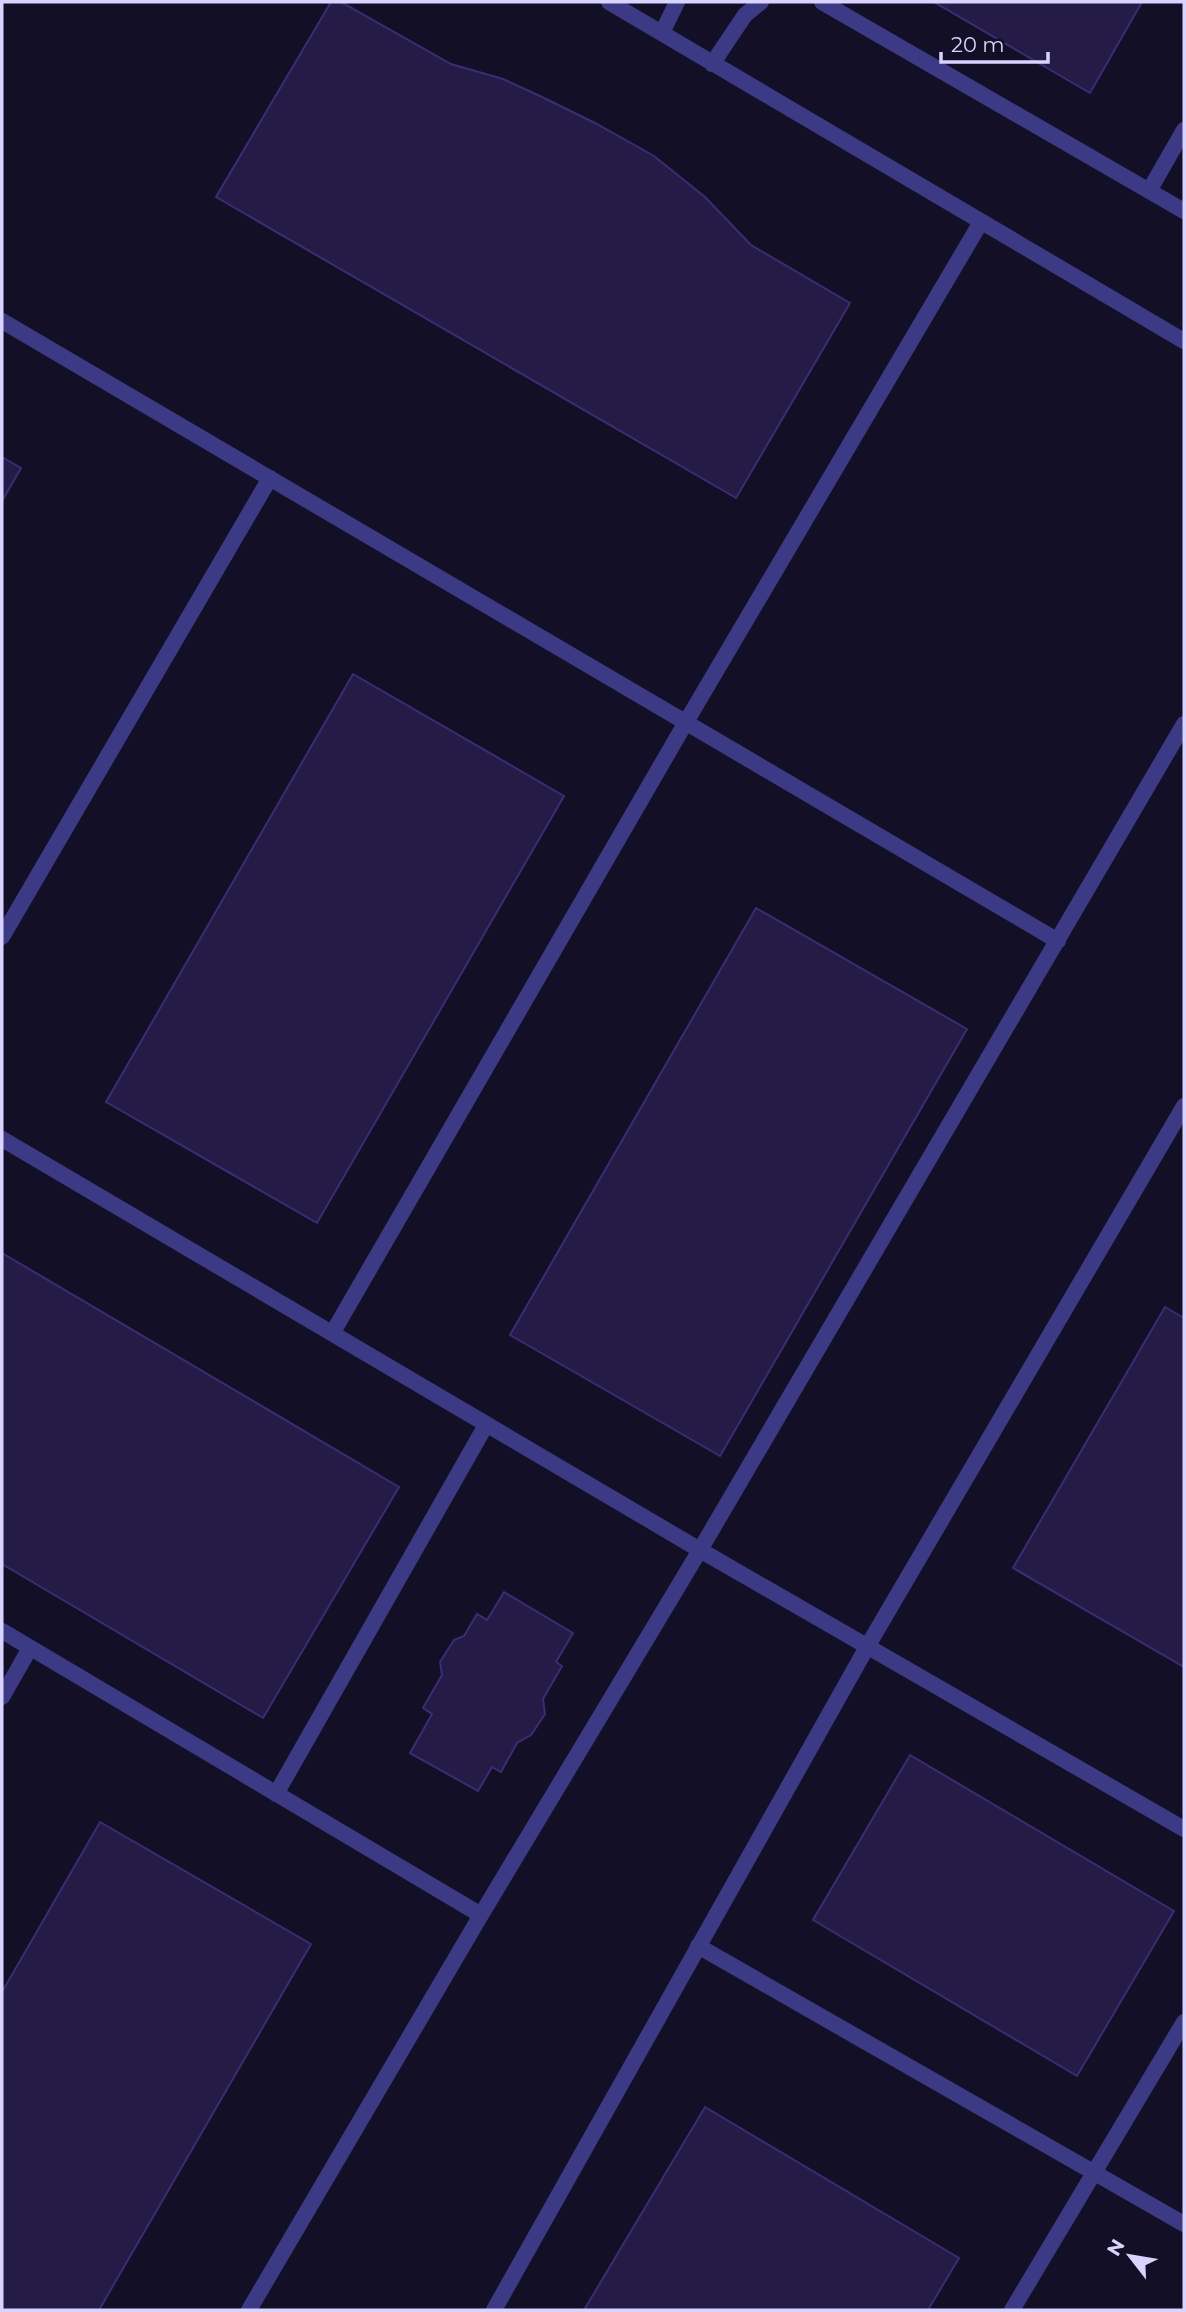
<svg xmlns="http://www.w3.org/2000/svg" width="1186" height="2312" viewBox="0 0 1186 2312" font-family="Montserrat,sans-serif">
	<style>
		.building { fill: #241b47; stroke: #3b2d73; stroke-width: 2 }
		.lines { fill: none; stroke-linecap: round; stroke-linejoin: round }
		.service { stroke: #3d3a85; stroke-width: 16 }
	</style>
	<rect width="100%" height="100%" fill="#130f26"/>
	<!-- building -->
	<path class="building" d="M331 2H341L451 64 503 79 540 96 595 123 654 156 705 197 751 245 850 303 736 498 216 197Z
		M934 2H1142L1090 93Z
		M2 457 21 468 2 501Z
		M353 674 564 796 317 1223 106 1102Z
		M756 908 967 1029 720 1456 510 1335Z
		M2 1253 399 1487 263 1718 2 1564Z
		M1165 1307 1184 1318V1667L1013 1568Z
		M504 1592 573 1633 556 1662 562 1666 543 1699 545 1714 531 1735 517 1743 501 1772 492 1767 478 1791 410 1753 432 1714 423 1708 442 1675 440 1662 454 1640 464 1636 477 1614 487 1620Z
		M910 1755 1174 1911 1077 2076 813 1920Z
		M100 1822 311 1944 99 2310H2V1992Z
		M705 2107 959 2258 928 2310H584Z"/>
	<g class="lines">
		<!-- service -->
		<path class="service" d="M609 2 1184 341
			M822 2 1184 211
			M662 33 677 2
			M712 64 745 15 761 2
			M1149 191 1184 130
			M2 321 1058 941
			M2 937 270 478
			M2 1139 700 1550 1184 1829
			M333 1332 686 722 981 222
			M2 1631 481 1915
			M2 1697 30 1648
			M276 1794 486 1425
			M698 1946 1184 2224
			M249 2310 481 1915 700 1550 1184 724
			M494 2310 867 1647 1184 1106
			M1012 2310 1184 2022"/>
	</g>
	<!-- border -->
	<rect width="1186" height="2312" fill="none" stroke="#d9d4ff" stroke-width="7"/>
	<!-- north arrow -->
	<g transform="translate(1130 2256) rotate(301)" stroke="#130f26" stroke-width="5" paint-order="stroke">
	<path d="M0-5L12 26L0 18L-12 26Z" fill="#d9d4ff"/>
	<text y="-10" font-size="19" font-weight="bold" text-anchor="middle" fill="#d9d4ff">N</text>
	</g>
	<!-- scale -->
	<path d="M941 52v10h107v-10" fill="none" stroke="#d9d4ff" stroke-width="3.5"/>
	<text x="951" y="52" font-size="21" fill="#d9d4ff" stroke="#130f26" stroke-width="5" paint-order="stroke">20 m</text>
</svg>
